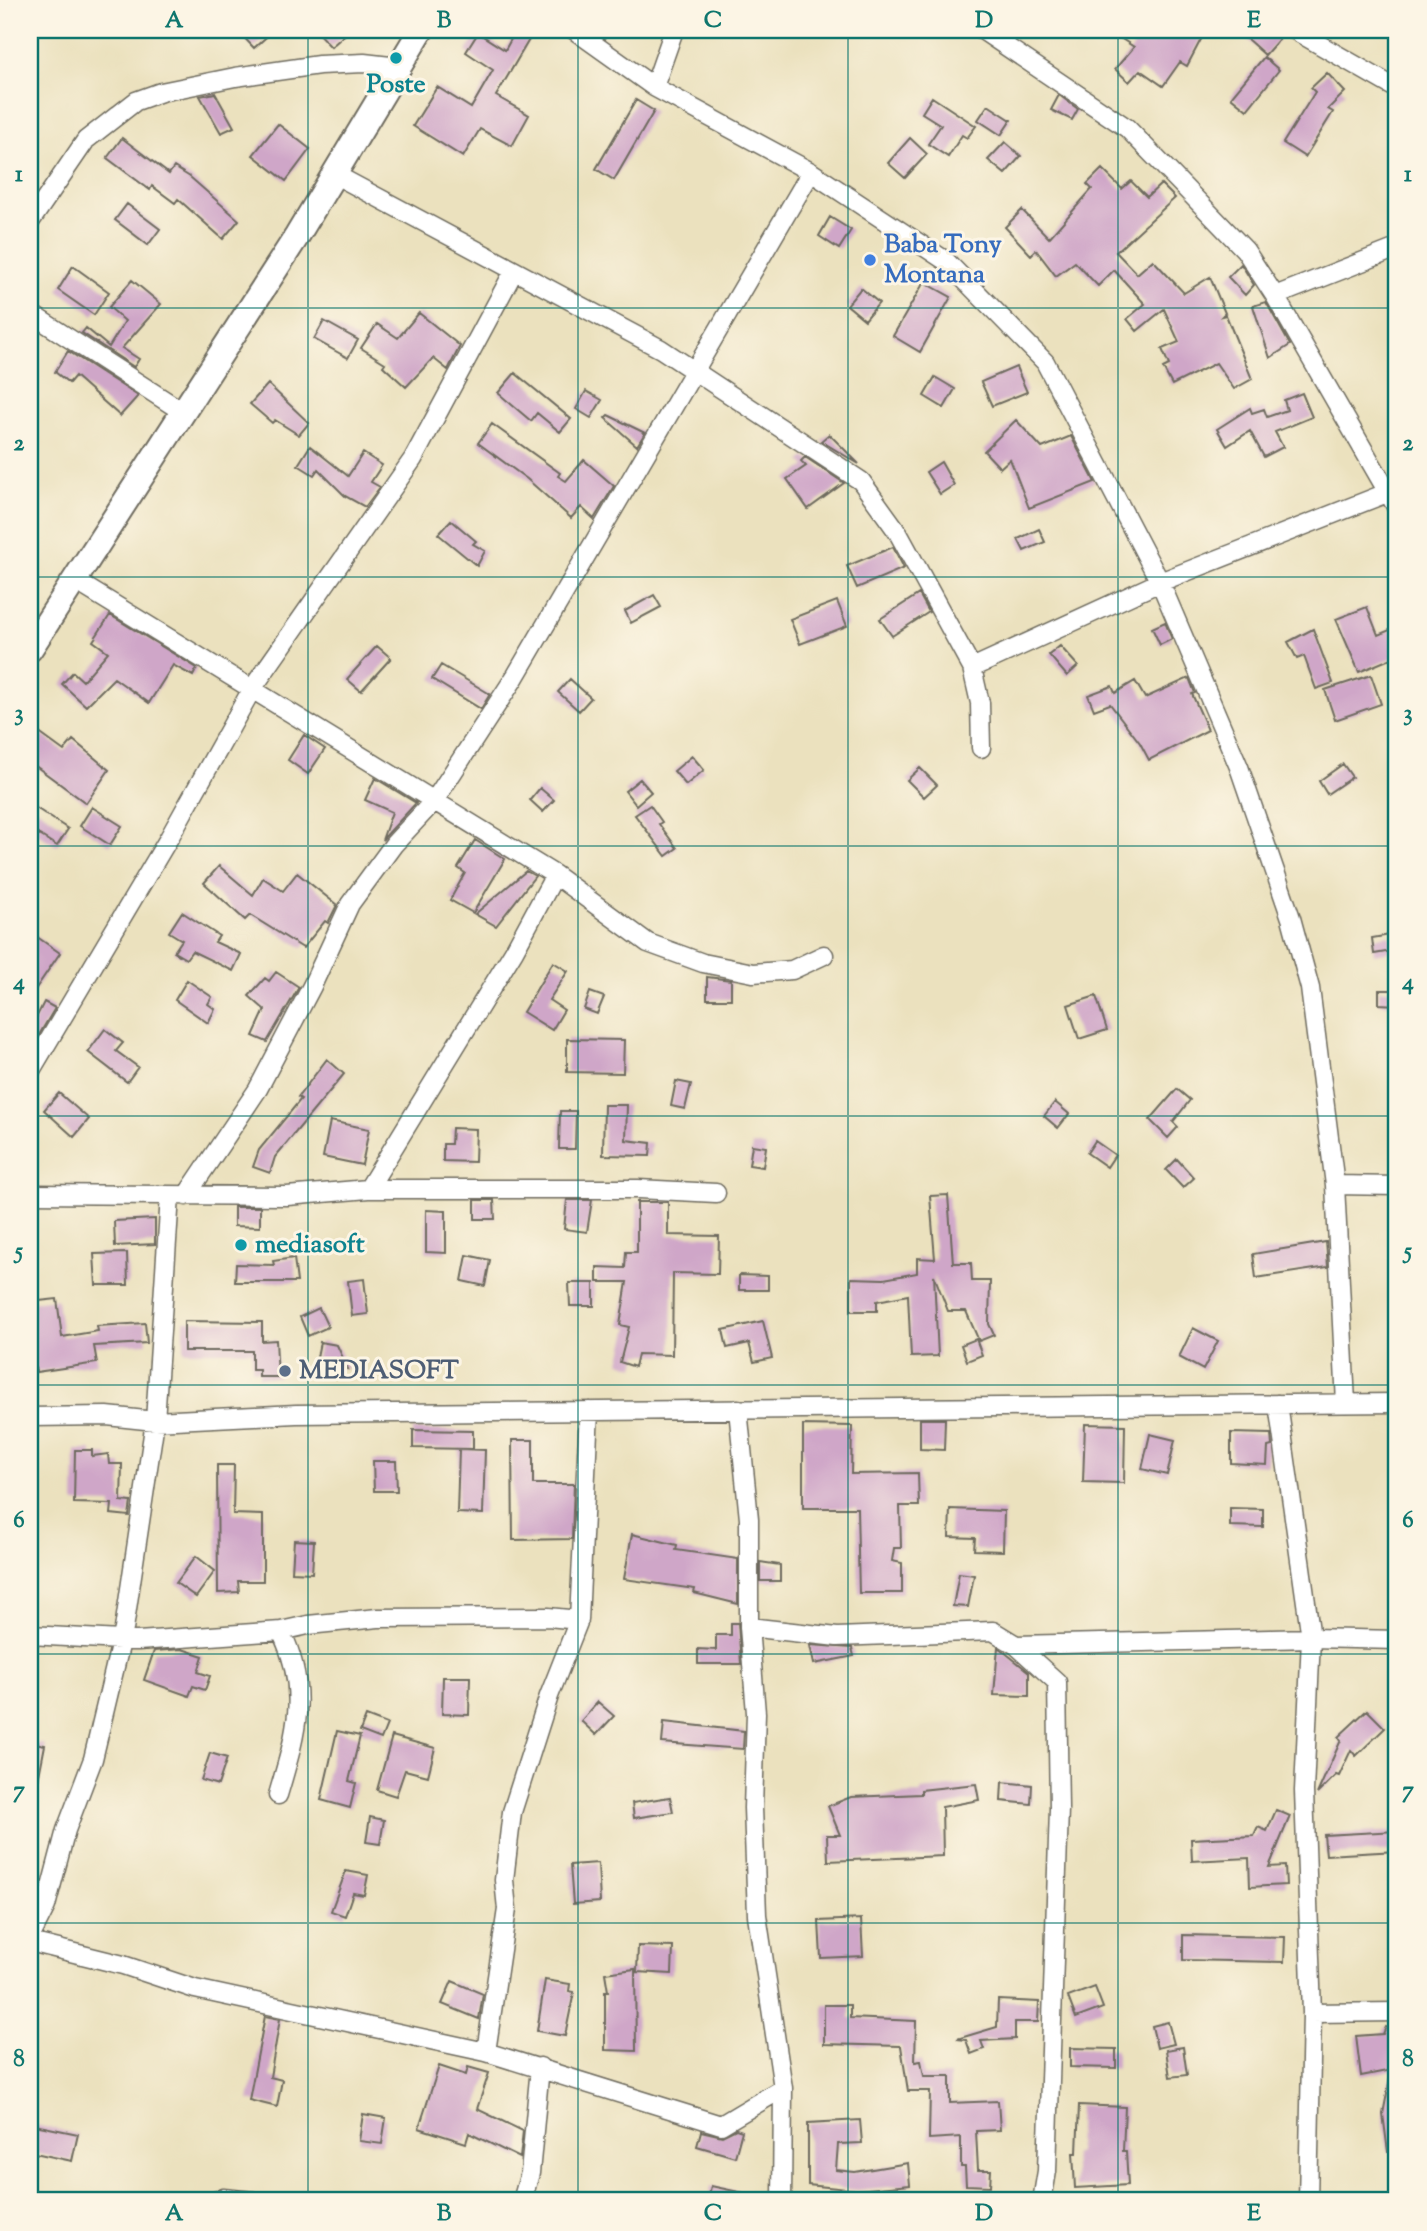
<svg xmlns="http://www.w3.org/2000/svg" width="1427" height="2231" viewBox="0 0 1427 2231" font-family="'Sorts Mill Goudy',serif">
	<style>
		.building { fill: #cfa6c8 }
		.lines { fill: none; stroke-linecap: round; stroke-linejoin: round }
		.street-casing { stroke: #6e6b5e; stroke-width: 21 }
		.secondary-casing { stroke: #6e6b5e; stroke-width: 28 }
		.street { stroke: #fff; stroke-width: 18 }
		.secondary { stroke: #fff; stroke-width: 24 }
		.grid { fill: none; stroke: #0f766e; stroke-width: 2; stroke-opacity: 0.55 }
		.culture-dot { fill: #0f9aa8; stroke: #fcf5e5; stroke-width: 2.5 }
		.shop-dot { fill: #3f7fe0; stroke: #fcf5e5; stroke-width: 2.5 }
		.service-dot { fill: #5c6f8a; stroke: #fcf5e5; stroke-width: 2.5 }
		.labels { text-anchor: middle; dominant-baseline: central; stroke-width: 6; stroke-linejoin: round; paint-order: stroke }
		.culture-label { font-size: 26px; font-weight: bold; fill: #0d838f; stroke: #fcf5e5 }
		.shop-label { font-size: 26px; font-weight: bold; fill: #366cbe; stroke: #fcf5e5; text-anchor: start }
		.service-label { font-size: 26px; font-weight: bold; fill: #4e5e75; stroke: #fcf5e5; text-anchor: start }
		.neatline { fill: none; stroke: #0f766e; stroke-width: 2.5 }
		.grid-label { font-size: 23px; text-anchor: middle; font-weight: bold; fill: #0f766e }
	</style>
	<rect width="100%" height="100%" fill="#fcf5e5"/>
	<filter id="ink" filterUnits="userSpaceOnUse"><feTurbulence type="fractalNoise" baseFrequency=".0143" numOctaves="2"/><feDisplacementMap in="SourceGraphic" scale="14" xChannelSelector="R" yChannelSelector="G"/><feConvolveMatrix kernelMatrix="1 2 1 2 8 2 1 2 1" color-interpolation-filters="sRGB"/></filter>
	<filter id="wash" filterUnits="userSpaceOnUse"><feTurbulence type="fractalNoise" baseFrequency=".00686" numOctaves="4" result="noise"/><feDisplacementMap in="SourceGraphic" scale="28" xChannelSelector="R" yChannelSelector="G"/><feGaussianBlur stdDeviation="1.57" result="paint"/><feColorMatrix in="noise" values="0 0 0 0 0 0 0 0 0 0 0 0 0 0 0 0 0 1.4 0 .05"/><feComposite in="paint" operator="in"/></filter>
	<g filter="url(#wash)">
		<rect width="100%" height="100%" fill="#ebe1be"/>
		<g id="blocks">
			<!-- building -->
			<path class="building" d="M237 30H274L254 48Z
				M315 30H350L331 47Z
				M516 30 530 38 496 96 529 115 512 146 480 129 463 157 413 126 437 87 471 108 493 70 466 52 478 33 505 50Z
				M1108 30H1206L1187 66 1180 62 1163 86 1140 70 1129 82 1115 69 1134 47Z
				M1237 30H1268L1279 39 1265 55Z
				M1264 57 1279 70 1247 110 1231 97Z
				M1327 73 1345 92 1328 109 1333 112 1305 157 1283 143 1315 92 1311 88Z
				M215 93 234 127 221 133 200 96Z
				M1059 95 1078 109 1072 120 1051 110Z
				M932 97 976 126 967 138 962 135 948 157 928 144 941 125 922 113Z
				M636 100 654 111 614 180 596 169Z
				M988 105 1011 120 1001 135 978 120Z
				M278 124 310 149 286 181 253 155Z
				M122 138 169 174 174 167 190 177 239 220 223 239 178 199 175 203 152 186 150 190 107 158Z
				M910 138 927 154 905 178 888 163Z
				M1005 142 1021 156 1005 174 988 160Z
				M1102 169 1122 189 1131 181 1147 197 1161 184 1175 198 1116 252 1137 274 1153 260 1184 293 1210 277 1225 313 1222 316 1226 315 1252 379 1234 389 1216 363 1172 385 1163 368 1169 365 1162 349 1179 342 1164 309 1137 331 1127 319 1145 304 1114 270 1098 286 1075 262 1056 276 1036 250 1031 255 1005 227 1022 210 1049 238 1092 189 1087 184Z
				M127 204 160 229 148 245 115 220Z
				M830 217 851 230 839 249 819 236Z
				M1241 264 1254 285 1245 295 1228 277Z
				M73 266 109 292 94 315 58 290Z
				M132 280 161 304 122 348 139 359 134 367 82 333 86 328 109 347 125 321 109 307Z
				M924 282 951 297 920 352 893 336Z
				M861 288 879 303 865 320 847 305Z
				M1266 302 1290 345 1270 358 1253 306Z
				M419 313 460 346 448 370 433 358 406 387 383 366 385 363 361 348 377 324 398 338Z
				M324 321 358 340 348 358 314 339Z
				M68 351 138 396 120 416 75 376 69 383 55 372Z
				M1016 367 1027 392 992 406 981 382Z
				M515 373 571 419 560 432 537 413 531 421 498 393Z
				M935 377 955 389 944 408 924 396Z
				M268 384 309 423 299 435 275 420 272 423 250 404Z
				M586 391 602 400 591 418 576 409Z
				M1302 393 1312 417 1275 432 1283 447 1264 457 1250 431 1227 446 1217 429 1250 408 1252 413 1264 409 1267 417 1287 410 1284 400Z
				M608 415 645 433 637 446 605 418Z
				M1016 420 1042 448 1071 436 1095 482 1029 508 1010 459 1000 468 984 451Z
				M492 424 560 473 558 476 566 481 584 460 614 486 594 519 581 507 571 518 527 479 478 443Z
				M829 434 859 464 821 441Z
				M310 446 348 476 363 453 382 465 371 482 380 487 365 507 345 496 318 469 314 475 298 465Z
				M805 457 844 483 808 509 787 479 806 466 801 461Z
				M941 462 954 485 940 494 926 472Z
				M451 520 476 541 473 544 485 551 477 566 438 534Z
				M1039 529 1045 542 1024 551 1018 539Z
				M893 547 904 568 857 588 847 566Z
				M919 594 929 612 892 636 880 619Z
				M654 595 661 607 631 623 625 611Z
				M837 601 847 626 800 644 790 619Z
				M1367 607 1378 635 1397 627V656L1359 672 1336 619Z
				M110 615 197 668 193 676 173 665 149 703 114 678 86 706 62 684 73 672 83 681 108 652 93 641Z
				M1165 622 1172 639 1160 645 1152 628Z
				M1313 629 1333 683 1316 689 1304 656 1297 659 1288 642Z
				M377 646 391 658 361 691 347 679Z
				M1060 646 1078 666 1067 676 1049 655Z
				M441 665 490 694 481 709 432 679Z
				M1371 675 1381 704 1335 720 1325 690Z
				M1189 678 1195 693 1192 694 1208 730 1149 760 1140 743 1110 704 1094 710 1088 695 1112 686 1115 693 1135 681 1145 698Z
				M570 679 591 698 579 711 558 692Z
				M38 732 64 751 73 740 109 770 86 803 30 762V743Z
				M304 735 325 749 308 774 288 760Z
				M692 756 704 770 686 785 674 771Z
				M1343 764 1352 777 1327 794 1319 781Z
				M920 768 937 785 924 797 907 780Z
				M375 778 416 803 382 840 392 812 365 800Z
				M640 779 651 792 636 805 625 791Z
				M540 788 554 800 543 812 530 800Z
				M30 804 68 829 57 846 30 829Z
				M650 805 662 822 659 824 677 848 666 856 635 815Z
				M92 807 122 826 110 845 80 826Z
				M475 840 505 859 473 913 450 900 465 873 458 868Z
				M219 866 253 895 263 878 283 891 297 873 337 905 328 923 325 921 303 948 250 915 245 920 204 883Z
				M526 871 535 876 496 926 475 914Z
				M182 912 219 936 215 942 241 954 233 971 192 951 186 959 174 952 182 940 169 932Z
				M30 932 60 953 30 997Z
				M1390 935 1392 951 1374 954 1372 938Z
				M553 962 568 971 549 1000 564 1010 552 1030 523 1012Z
				M276 972 299 987 267 1042 253 1036 265 1010 249 996 265 978 269 981Z
				M707 977 731 980V999H707Z
				M187 980 212 997 208 1004 215 1009 208 1023 175 1000Z
				M1379 990H1397V1005L1379 1004Z
				M590 992 604 997 597 1014 584 1009Z
				M1096 996 1107 1030 1079 1039 1068 1005Z
				M44 1002 55 1008 30 1050V1030Z
				M105 1029 123 1043 116 1051 138 1067 127 1082 88 1052Z
				M567 1039 624 1040 623 1073 567 1072Z
				M327 1059 344 1074 275 1157 270 1173 253 1167 259 1150 301 1099 298 1097Z
				M676 1081 691 1084 685 1109 671 1106Z
				M1177 1089 1190 1100 1173 1122 1178 1127 1168 1138 1150 1120Z
				M59 1093 89 1119 74 1137 44 1110Z
				M1055 1102 1069 1114 1058 1128 1044 1116Z
				M604 1105H627L626 1140 651 1143 650 1156 603 1155Z
				M560 1111H576L575 1149H559Z
				M330 1121 369 1129 362 1165 323 1157Z
				M452 1128 476 1129 475 1162 443 1161V1144H451Z
				M1095 1141 1115 1155 1107 1167 1087 1153Z
				M752 1145 766 1147 763 1167 749 1165Z
				M1177 1159 1194 1178 1183 1188 1166 1170Z
				M948 1195 953 1263H971L972 1281H990L989 1324 994 1335 979 1341 966 1311H948L934 1275 938 1356 911 1357 908 1295 877 1301V1311H851V1278L884 1279 917 1273V1258L935 1259 930 1196Z
				M475 1200H494L495 1219H475Z
				M567 1200H592L587 1232 564 1229Z
				M637 1202H668V1235L719 1236 718 1274 673 1273 672 1355 638 1354 635 1367 620 1362 629 1327 620 1325 627 1282H597V1267L625 1268 626 1252H637Z
				M234 1207H260V1227L234 1226Z
				M426 1210 446 1211V1253L426 1252Z
				M155 1219V1244L115 1246 114 1221Z
				M1326 1242 1328 1267 1256 1278 1253 1254Z
				M127 1253 128 1285H96L94 1254Z
				M467 1255 490 1260 485 1286 462 1281Z
				M294 1258 297 1282H235L236 1264 274 1265 273 1261Z
				M739 1275 768 1276V1290H739Z
				M364 1279 368 1314 352 1316 348 1281Z
				M569 1283H594V1306H570Z
				M57 1299 62 1337 98 1331 97 1326 145 1323 147 1343 94 1346 97 1363 36 1372 35 1367 30 1368V1302Z
				M319 1308 328 1327 308 1336 300 1317Z
				M184 1321 262 1322V1341L276 1340 278 1377H259V1370H252V1351H184Z
				M763 1321 772 1358 754 1362 749 1343 727 1348 723 1330Z
				M1193 1328 1218 1341 1203 1370 1179 1357Z
				M976 1339 982 1355 967 1361 961 1345Z
				M320 1342 337 1345 348 1369 316 1362Z
				M920 1419H945L944 1450 920 1449Z
				M1085 1424 1125 1425 1124 1483 1083 1482Z
				M803 1425 852 1426 851 1474 918 1473 919 1506H900L901 1548H894L892 1561 902 1563V1593H859L857 1508H803Z
				M413 1430 473 1431V1449L413 1448Z
				M1231 1433 1271 1434 1272 1446 1268 1447 1267 1465 1231 1463Z
				M1150 1434 1175 1440 1167 1475 1142 1469Z
				M512 1440H533V1484H574L572 1539 513 1540Z
				M459 1449 485 1450 483 1514 457 1513Z
				M75 1450H92V1456L108 1454 109 1464H122L121 1501 131 1502 129 1516 111 1514 112 1504 74 1503Z
				M373 1461H396L397 1491H374Z
				M217 1465H234L233 1514 263 1515V1581H238L239 1592 218 1593Z
				M1230 1508 1263 1509V1527L1230 1526Z
				M950 1509 1004 1511 1003 1551 974 1550 975 1538 949 1537Z
				M632 1534 677 1545 676 1550 738 1559V1604L694 1593 695 1589 624 1579Z
				M294 1540 314 1541 312 1573 292 1572Z
				M196 1556 215 1571 196 1597 176 1583Z
				M760 1562 780 1565V1581H760Z
				M959 1573 974 1575 968 1607 953 1606Z
				M731 1623H738L741 1664H698V1649L716 1650V1635H731Z
				M810 1645 852 1648 854 1656 814 1664Z
				M998 1647 1029 1672V1696L994 1695Z
				M182 1649 203 1656 198 1672 210 1676 205 1690 193 1686 189 1696 144 1680 154 1651Z
				M443 1677H470L469 1715 442 1714Z
				M598 1702 614 1716 596 1735 581 1721Z
				M1367 1710 1385 1728 1356 1756 1351 1750 1339 1776 1336 1775 1317 1794 1341 1740 1338 1737Z
				M366 1716 387 1724 381 1739 360 1731Z
				M664 1722 744 1731 743 1749 662 1743Z
				M337 1731 360 1736 349 1781 356 1783 350 1808 321 1800Z
				M392 1736 435 1748 428 1776 405 1770 396 1796 377 1790Z
				M30 1742 45 1745 37 1786 30 1785Z
				M210 1753 227 1758 218 1785 201 1780Z
				M1002 1782 1032 1785 1031 1804 1001 1801Z
				M976 1784 979 1800 942 1807 943 1856 828 1861 827 1835H840L828 1806 851 1797 921 1794V1790Z
				M670 1797 673 1812 634 1818 632 1803Z
				M1276 1810 1290 1816 1269 1867 1285 1866 1286 1885 1250 1887 1249 1858 1192 1861 1191 1839 1254 1836 1258 1827 1267 1831Z
				M370 1817 384 1820 380 1844 366 1842Z
				M1397 1831V1851L1326 1855 1324 1835Z
				M598 1863 600 1902 573 1904 570 1865Z
				M346 1871 368 1875 364 1895 353 1893 345 1916 331 1911Z
				M861 1919 863 1956 821 1958 819 1921Z
				M1183 1935 1285 1937 1284 1962 1183 1960Z
				M638 1946 673 1947 672 1974 637 1972Z
				M635 1969 636 2051 605 2050V1991H608L605 1973Z
				M545 1980 570 1984 569 1991 574 1992 565 2036 537 2031Z
				M452 1981 483 1994 479 2019 442 2004Z
				M1095 1987 1103 2008 1076 2018 1068 1997Z
				M998 2000 1039 2002 1038 2022H1015V2039L981 2041 984 2049 971 2054 966 2040 957 2039 997 2027Z
				M824 2005H850V2018L916 2021 915 2062 921 2061 924 2076H950V2103L998 2101 1000 2130 976 2131 978 2170H991L990 2186 966 2185 965 2167H961V2137L929 2139 930 2091H908L901 2046 824 2044Z
				M265 2016 280 2019 270 2077 282 2080 277 2107 249 2100Z
				M1168 2022 1174 2044 1157 2048 1152 2026Z
				M1386 2027 1397 2031V2069L1361 2076 1356 2036 1383 2034Z
				M1183 2047 1187 2075 1170 2077 1166 2050Z
				M1070 2048 1116 2049V2068L1070 2067Z
				M439 2066 466 2075 468 2067 489 2073 477 2109 523 2131 520 2158 469 2133 466 2143 419 2128Z
				M1390 2078H1397V2152H1388L1383 2114Z
				M1079 2105 1125 2107 1123 2151H1126L1128 2185 1075 2188 1073 2153H1077Z
				M363 2114 386 2118 382 2144 359 2141Z
				M860 2120 862 2143 838 2144 836 2170 855 2172 908 2163 910 2185 857 2190 808 2185V2123Z
				M30 2124 78 2134 72 2161 30 2152Z
				M736 2129 742 2131 735 2157 697 2146 701 2131 722 2136Z
				M711 2186 753 2195 752 2201H708Z"/>
		</g>
	</g>
	<g filter="url(#ink)">
		<use href="#blocks" fill-opacity="0" stroke="#6e6b5e" stroke-width="2"/>
		<g class="lines">
			<!-- street casing -->
			<g class="street-casing">
				<path id="street" d="M574 30 654 87 811 172 946 261 1045 362 1160 582 1239 767 1291 918 1310 988 1335 1185 1397 1186
					M982 30 1127 128 1245 250 1275 296 1397 508
					M1294 30 1397 89
					M654 87 674 30
					M334 174 661 349 861 481 897 531 972 668
					M30 222 86 140 136 101 161 92 235 77 319 65 364 63 399 67
					M1275 296 1397 248
					M30 313 183 412
					M74 580 555 875 648 943 703 963 753 973 792 970 824 955
					M981 748 980 703 972 668 1160 582 1397 489
					M30 1072 169 838 252 689 413 459 514 271
					M1335 1185 1346 1403
					M368 1189 514 951 555 875
					M30 1194 287 1196 368 1189H638L716 1193
					M186 1196 258 1089 312 986 350 904 394 844 434 801 515 677 811 172
					M1278 1404 1311 1638 1304 1791 1312 2013 1308 2201
					M738 1409 749 1519V1627L756 1713 753 1808 757 1915 783 2088 782 2201
					M30 1417 107 1416 155 1421 296 1414 1397 1403
					M749 1627 837 1637 993 1631 1016 1645 1057 1682 1059 1809 1047 2171 1042 2201
					M30 1635 138 1641 281 1631 308 1625 378 1618 548 1617 579 1620
					M1016 1645 1311 1638 1397 1640
					M278 1795C296 1734 310 1691 281 1631
					M30 1938 46 1906 66 1830 93 1759 124 1629 155 1421 170 1196
					M30 1942 123 1965 195 1989 486 2052 721 2125 783 2088
					M1312 2013 1397 2012
					M486 2052 507 1909 504 1880 512 1812 549 1696 579 1620 589 1411
					M216 2201 223 2198 254 2201
					M522 2201 530 2173 540 2067"/>
			</g>
			<!-- secondary casing -->
			<g class="secondary-casing">
				<path id="secondary" d="M30 649 297 236 421 30"/>
			</g>
			<!-- street -->
			<use href="#street" class="street"/>
			<!-- secondary -->
			<use href="#secondary" class="secondary"/>
		</g>
	</g>
	<!-- grid -->
	<path class="grid" d="M308 30V2201M578 30V2201M848 30V2201M1118 30V2201M30 308H1397M30 577H1397M30 846H1397M30 1116H1397M30 1385H1397M30 1654H1397M30 1923H1397"/>
	<!-- markers -->
	<g class="culture-dot">
		<circle cx="396" cy="58" r="7"/>
		<circle cx="241" cy="1245" r="7"/>
	</g>
	<circle class="shop-dot" cx="870" cy="260" r="7"/>
	<circle class="service-dot" cx="285" cy="1371" r="7"/>
	<g class="labels">
		<!-- culture labels -->
		<g class="culture-label">
			<text x="396" y="85">Poste</text>
			<text x="255" y="1245" text-anchor="start">mediasoft</text>
		</g>
		<!-- shop labels -->
		<g class="shop-label">
			<text x="884" y="245">Baba Tony<tspan x="884" dy="30">Montana</tspan></text>
		</g>
		<!-- service labels -->
		<g class="service-label">
			<text x="299" y="1371">MEDIASOFT</text>
		</g>
	</g>
	<!-- margin -->
	<rect width="1427" height="2231" fill="none" stroke="#fcf5e5" stroke-width="77"/>
	<rect x="38" y="38" width="1350" height="2154" class="neatline"/>
	<g class="grid-label">
		<text x="174" y="27">A</text>
		<text x="444" y="27">B</text>
		<text x="713" y="27">C</text>
		<text x="984" y="27">D</text>
		<text x="1254" y="27">E</text>
		<text x="19" y="181">1</text>
		<text x="1408" y="181">1</text>
		<text x="19" y="450">2</text>
		<text x="1408" y="450">2</text>
		<text x="19" y="720">3</text>
		<text x="1408" y="720">3</text>
		<text x="19" y="989">4</text>
		<text x="1408" y="989">4</text>
		<text x="19" y="1258">5</text>
		<text x="1408" y="1258">5</text>
		<text x="19" y="1527">6</text>
		<text x="1408" y="1527">6</text>
		<text x="19" y="1797">7</text>
		<text x="1408" y="1797">7</text>
		<text x="19" y="2066">8</text>
		<text x="1408" y="2066">8</text>
		<text x="174" y="2220">A</text>
		<text x="444" y="2220">B</text>
		<text x="713" y="2220">C</text>
		<text x="984" y="2220">D</text>
		<text x="1254" y="2220">E</text>
	</g>
</svg>
